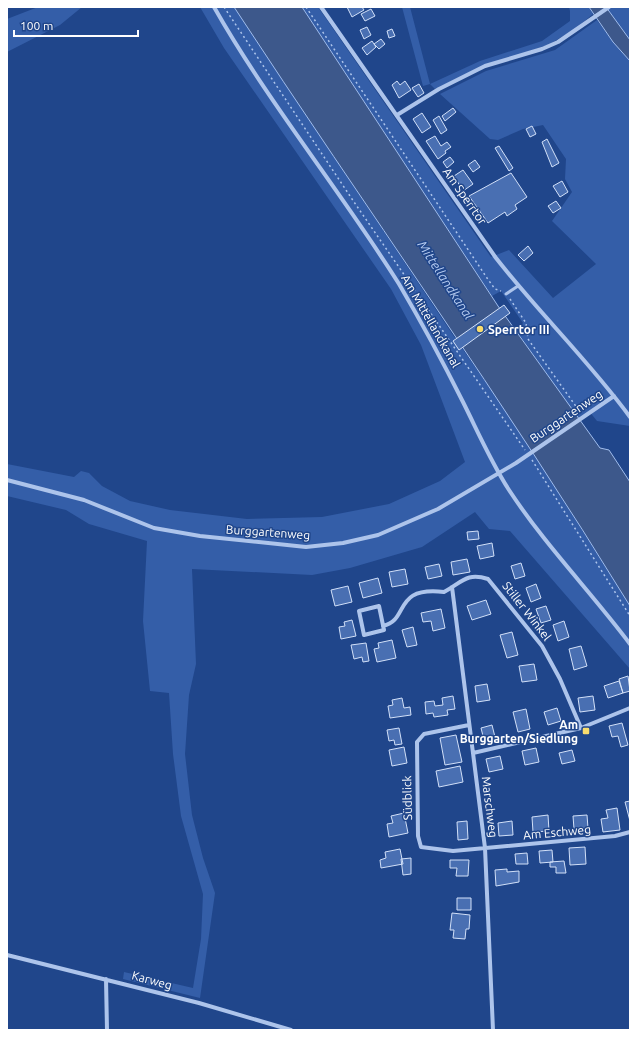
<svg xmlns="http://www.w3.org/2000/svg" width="637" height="1037" viewBox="0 0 637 1037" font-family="Ubuntu,sans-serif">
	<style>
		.green { fill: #345ea8 }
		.water { fill: #3d588b; stroke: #a0bded }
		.building { fill: #496fb2; stroke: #d2e0f8 }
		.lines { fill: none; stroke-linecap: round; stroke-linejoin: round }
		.path { stroke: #adc4eb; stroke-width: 1.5; stroke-dasharray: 2 3; stroke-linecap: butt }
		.lane { stroke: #adc4eb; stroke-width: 3 }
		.street { stroke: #adc4eb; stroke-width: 4 }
		.poi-dot { fill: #f8dc6e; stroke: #20468b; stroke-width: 1.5 }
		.labels { text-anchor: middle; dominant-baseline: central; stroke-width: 3; stroke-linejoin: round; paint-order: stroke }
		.street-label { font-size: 12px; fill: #fff; stroke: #20468b }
		.poi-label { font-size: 12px; font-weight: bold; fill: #fff; stroke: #20468b; text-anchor: start }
		.water-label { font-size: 13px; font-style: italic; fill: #b9cef2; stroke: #20468b }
	</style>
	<rect width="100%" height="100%" fill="#20468b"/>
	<!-- green -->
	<path class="green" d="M38 7H82L60 25 7 52V19Z
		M200 7H234L455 338 515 424 630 606V669L510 531 489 529 475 512 422 547 350 568 312 575 192 569 196 664 189 695 185 754 192 815 203 858 215 893 200 998 123 979 124 972 193 988 201 939 203 894 181 816 173 754 169 693 150 691 143 621 147 541 89 524 66 510 7 496V464L74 477 81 471 89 473 102 486 130 501 170 510 247 519 322 517 389 504 440 481 465 462 421 345 391 289 224 48Z
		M302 7H318L491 257 509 250 553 298 596 264 552 221 572 192 565 179 566 159 543 125 523 129 498 140 490 139 440 94 486 71 555 50 597 20 613 42 630 61V426L597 421 589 411 578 418 516 330 523 323 501 291 492 296Z
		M402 7H410L430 84 480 61 542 41 570 21V11L569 7H589L593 14 575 29 548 45 483 66 435 89 430 84 423 86Z
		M606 7H630V40Z"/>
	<!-- water -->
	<path class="water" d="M234 7H302L498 306 600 448 609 450 630 482V606C505 402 365 207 234 7Z
		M589 7H606L630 40V61L613 42Z"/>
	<!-- building -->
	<path class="building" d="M347 7H362L364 10 352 17Z
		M371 9 375 16 365 21 361 14Z
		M367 27 371 35 364 39 360 30Z
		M392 29 395 36 389 38 387 31Z
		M381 39 385 44 379 49 374 44Z
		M372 41 376 47 367 55 362 48Z
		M397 81 400 85 405 81 411 90 399 98 392 85Z
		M419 84 424 93 418 97 412 88Z
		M453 108 456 112 445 121 442 116Z
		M422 113 431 127 422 133 413 119Z
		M439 116 447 130 441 134 433 120Z
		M532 126 536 134 530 137 526 129Z
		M435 136 441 146 447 142 451 147 445 151 446 153 438 159 426 141Z
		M547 139 559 163 552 167 542 142Z
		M499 146 513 168 509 171 495 148Z
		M450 157 454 162 447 168 443 162Z
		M475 160 480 167 473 172 468 165Z
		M463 170 473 184 463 191 454 176Z
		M511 173 527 197 515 205 517 209 507 216 505 212 488 223 469 196Z
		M562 181 568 192 560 197 553 186Z
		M556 201 561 208 553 213 548 206Z
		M528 246 533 253 524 261 518 255Z
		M504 305 510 313 459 350 453 341Z
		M478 531 479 539 468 540 467 532Z
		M492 543 494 556 480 559 477 546Z
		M467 559 470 572 453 575 451 562Z
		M521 563 525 576 515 579 511 566Z
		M439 564 442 576 428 579 425 567Z
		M405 569 408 584 392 587 389 572Z
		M378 578 382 593 363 598 359 583Z
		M536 584 541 598 531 602 526 588Z
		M348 586 352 602 335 606 331 590Z
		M486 600 491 614 472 620 467 606Z
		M546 606 551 620 541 623 536 609Z
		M441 609 445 628 433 631 431 621 423 622 421 613Z
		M352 620 356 636 341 639 339 627 345 626 344 622Z
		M564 621 569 637 558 641 553 625Z
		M413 627 417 645 407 647 402 630Z
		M512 632 518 655 507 658 500 635Z
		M392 640 396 658 377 662 374 649 379 648 378 643Z
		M366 643 369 661 363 662 362 657 354 659 351 645Z
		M581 646 587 666 574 670 569 649Z
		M534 664 537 680 522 682 519 666Z
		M628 676 630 691 623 693 619 679Z
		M619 681 623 693 608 698 604 686Z
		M487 684 490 700 477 702 475 686Z
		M453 696 455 709 447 710 448 715 434 717 433 713 426 714 425 702 434 701 435 706 443 705 442 698Z
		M593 696 595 710 580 712 578 698Z
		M402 698 404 708 410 707 411 715 390 718 388 706 393 705 392 700Z
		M557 708 561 721 548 725 544 712Z
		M526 709 530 729 518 732 513 712Z
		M622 723 628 745 621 747 618 736 612 737 609 726Z
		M492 725 495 737 484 740 481 728Z
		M399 728 402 744 395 745 394 740 389 741 387 730Z
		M456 735 462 762 445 765 440 738Z
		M404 747 407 763 392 766 389 750Z
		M536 748 539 762 525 765 522 751Z
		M572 750 575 761 562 764 559 753Z
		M500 756 503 769 489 772 486 759Z
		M460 766 463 782 439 787 436 771Z
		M630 801V821L625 802Z
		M617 808 620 830 603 832 601 819 608 818 606 810Z
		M404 813 408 833 389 837 387 824 393 823 391 816Z
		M548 815 549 831 533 832 532 817Z
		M587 815 588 828 574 829 573 816Z
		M467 821 468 839 458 840 457 822Z
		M512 821 513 835 499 836 498 823Z
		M585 847 586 864 570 865 569 848Z
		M400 849 403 864 381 868 380 860 386 858 385 852Z
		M552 850 553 862 540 863 539 851Z
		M527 853 528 864H516L515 854Z
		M411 858V874L403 875 401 859Z
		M450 860H469L468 876H456L457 868H450Z
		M564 861 566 873H556V867H550V862Z
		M507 869V872L519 871V882L496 886 495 870Z
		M457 898H471V910H457Z
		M452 913 470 915 469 929H466L465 939 453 938 454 930H450Z"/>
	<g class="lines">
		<!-- path -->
		<path class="path" d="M224 7 354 202 525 450
			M306 7 487 278 495 289 501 291
			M510 299 526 323 528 339 580 412
			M532 460 630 616"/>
		<!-- lane -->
		<path class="lane" d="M506 294 518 286"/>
		<!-- street -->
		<path class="street" d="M214 7C269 104 340 190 399 284 422 323 443 362 463 402 478 432 491 462 509 490 545 545 591 592 630 644
			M321 7 496 258C539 313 589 361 630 417
			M397 115 439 89 485 66 542 49 558 42 609 7
			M7 480 84 500 154 528 200 536 306 547 343 543 378 535 438 509 516 463 614 396
			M452 587 485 848 493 1030
			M379 606 384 630 364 635 359 611Z
			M383 626C410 620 392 586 444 592 462 582 467 572 488 579L542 646 560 679 581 728
			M469 725 424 734 417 742 418 836 421 847 453 851 615 836 630 832
			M473 753 581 728 630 708
			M7 955 199 1003 291 1030
			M106 979 107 1030"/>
	</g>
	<!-- markers -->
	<g class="poi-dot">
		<circle cx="480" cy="329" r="4"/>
		<rect x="582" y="727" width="8" height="8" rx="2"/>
	</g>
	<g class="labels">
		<!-- street labels -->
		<g class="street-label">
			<text transform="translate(465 196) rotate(55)">Am Sperrtor</text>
			<text transform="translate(431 321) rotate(60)">Am Mittellandkanal</text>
			<text transform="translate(566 416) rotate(-34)">Burggartenweg</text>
			<text transform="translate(268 532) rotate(4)">Burggartenweg</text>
			<text transform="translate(527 611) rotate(52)">Stiller Winkel</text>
			<text transform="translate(407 798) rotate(-91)">Südblick</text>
			<text transform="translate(490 807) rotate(83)">Marschweg</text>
			<text transform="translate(557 832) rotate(-5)">Am Eschweg</text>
			<text transform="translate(152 980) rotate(15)">Karweg</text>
		</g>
		<!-- poi labels -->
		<g class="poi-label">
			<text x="488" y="329">Sperrtor III</text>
			<text x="578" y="724" text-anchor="end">Am<tspan x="578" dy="14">Burggarten/Siedlung</tspan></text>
		</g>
		<!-- water labels -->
		<g class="water-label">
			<text transform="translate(446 280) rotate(57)">Mittellandkanal</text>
		</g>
	</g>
	<!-- border -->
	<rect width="637" height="1037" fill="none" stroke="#ffffff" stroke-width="16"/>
	<!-- scale -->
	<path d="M14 30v6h124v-6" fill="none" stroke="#ffffff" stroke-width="2"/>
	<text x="20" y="30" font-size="12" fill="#ffffff" stroke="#20468b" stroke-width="3" paint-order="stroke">100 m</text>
</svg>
